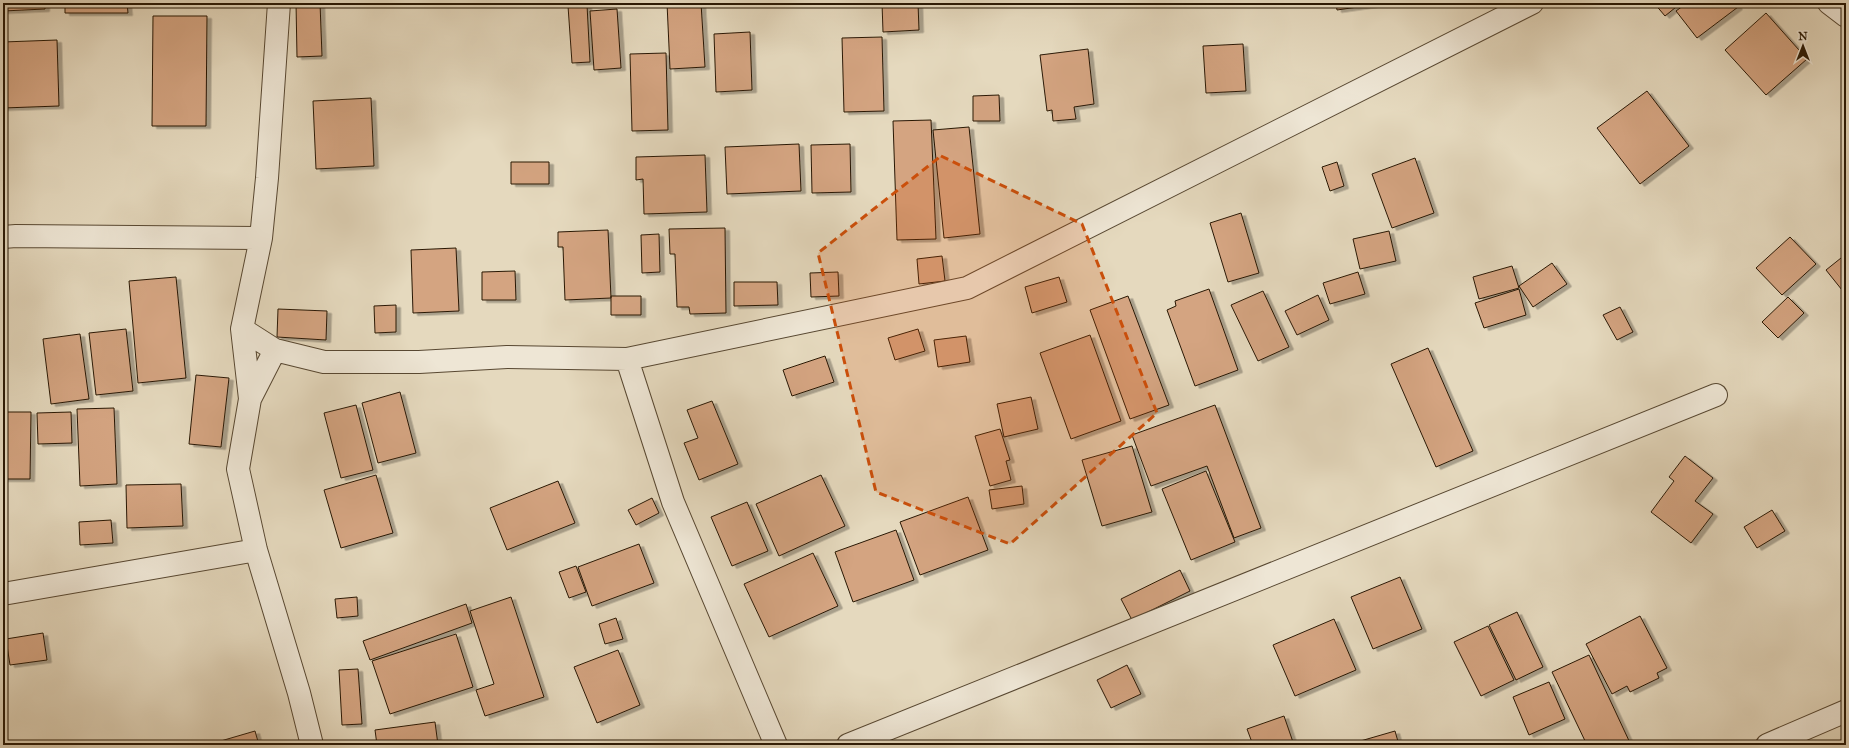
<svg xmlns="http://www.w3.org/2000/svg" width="1849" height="748" viewBox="0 0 1849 748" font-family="'IM FELL Great Primer',serif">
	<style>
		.building { fill: #d4a481; stroke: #291804; filter: url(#shadow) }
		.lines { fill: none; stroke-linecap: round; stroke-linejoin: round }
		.street-casing { stroke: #584832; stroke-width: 24 }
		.street { stroke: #eee6d5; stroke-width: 22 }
		.marked { fill: #cb4f0b; fill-opacity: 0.2; stroke: #cb4f0b; stroke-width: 3; stroke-dasharray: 8 5; stroke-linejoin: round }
	</style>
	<defs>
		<filter id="shadow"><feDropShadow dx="4.5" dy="2.5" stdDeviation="0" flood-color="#0004"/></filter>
	</defs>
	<rect width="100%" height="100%" fill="#e5d9be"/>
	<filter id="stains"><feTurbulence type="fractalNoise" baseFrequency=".005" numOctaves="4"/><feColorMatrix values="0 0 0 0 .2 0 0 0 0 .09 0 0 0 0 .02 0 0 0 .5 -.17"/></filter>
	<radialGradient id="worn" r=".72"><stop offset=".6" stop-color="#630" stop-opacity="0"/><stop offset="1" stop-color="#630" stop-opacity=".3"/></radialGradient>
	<!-- building -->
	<path class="building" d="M3 3H45V9L3 11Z
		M65 3H127L128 13H65Z
		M296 3H320L322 56 297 57Z
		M667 3H701L705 67 670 69Z
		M882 3H918L919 30 883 32Z
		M1336 3H1385L1337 10Z
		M1654 3H1681L1665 16Z
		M1687 3H1735L1738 7 1697 38 1676 11Z
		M587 5 590 62 572 63 568 6Z
		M617 9 621 68 594 70 590 11Z
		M1766 13 1807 59 1766 95 1725 50Z
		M153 16H207L206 126H152Z
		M750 32 752 90 716 92 714 34Z
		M882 37 884 111 844 112 842 38Z
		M57 40 59 106 3 108V42Z
		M1243 44 1246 91 1206 93 1203 46Z
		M1088 49 1094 104 1074 107 1076 119 1053 121 1052 110 1047 111 1040 55Z
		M666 53 668 130 632 131 630 54Z
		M1647 91 1689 146 1640 184 1597 128Z
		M999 95 1000 121H973V96Z
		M371 98 374 166 316 169 313 101Z
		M931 120 936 239 897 240 893 121Z
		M969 127 980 234 944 238 933 130Z
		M799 144 801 191 727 194 725 147Z
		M850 144 851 192 812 193 811 145Z
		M705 155 707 212 644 214 643 179 636 180V157Z
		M1415 158 1434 213 1392 228 1372 174Z
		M511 162H549V184H511Z
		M1337 162 1344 186 1330 191 1322 167Z
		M1241 213 1259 273 1228 282 1210 223Z
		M725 228 726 313 690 314 689 307H677L675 254H670L669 229Z
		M608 230 611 298 565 300 563 247H558V232Z
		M1389 231 1396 261 1360 269 1353 239Z
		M659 234 660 272 642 273 641 235Z
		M1790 237 1816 264 1782 295 1756 268Z
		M456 248 459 311 413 313 411 250Z
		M1846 254V295L1826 270Z
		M942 256 945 281 919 284 917 259Z
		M1552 263 1567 284 1533 307 1519 286Z
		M1512 266 1519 288 1479 299 1473 277Z
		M515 271 516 300H482V272Z
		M838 272 839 296 811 297 810 273Z
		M1358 272 1365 294 1330 304 1323 283Z
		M176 277 186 378 138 383 129 281Z
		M1059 277 1067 302 1032 313 1025 287Z
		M734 282H777L778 305 734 306Z
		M1209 289 1238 370 1195 386 1167 310 1176 306 1175 301Z
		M1519 289 1526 315 1484 328 1475 303Z
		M1263 291 1289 347 1258 361 1231 305Z
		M1318 295 1329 320 1297 335 1285 311Z
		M611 296H641V315H611Z
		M1128 296 1169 405 1130 419 1090 310Z
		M1788 297 1804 313 1778 338 1762 322Z
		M396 305V332L375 333 374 306Z
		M1620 307 1633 332 1617 340 1603 315Z
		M278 309 327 311 326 340 277 337Z
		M126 329 133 391 96 395 89 333Z
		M918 329 925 351 895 360 888 338Z
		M80 334 89 399 51 404 43 339Z
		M1090 335 1121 421 1071 439 1040 353Z
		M966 336 970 362 938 367 934 340Z
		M1428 348 1473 451 1436 467 1391 364Z
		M825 356 834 382 792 396 783 370Z
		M196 375 229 378 221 447 189 444Z
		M400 392 416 453 378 463 362 403Z
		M1031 397 1038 429 1004 437 997 404Z
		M712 401 738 464 699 480 684 443 698 438 687 410Z
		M356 405 373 470 341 478 324 413Z
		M1215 405 1261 528 1234 538 1207 466 1151 486 1132 435Z
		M114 408 117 484 80 486 77 409Z
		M3 412H31L30 479H3Z
		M71 412 72 443 38 444 37 413Z
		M1000 429 1010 460 1006 461 1011 480 990 486 975 436Z
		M1132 446 1152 512 1102 526 1082 460Z
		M1685 456 1713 478 1695 501 1713 514 1691 543 1651 512 1674 481 1669 477Z
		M1206 471 1235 542 1191 560 1162 489Z
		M376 475 393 533 341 548 324 490Z
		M821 475 845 526 779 556 756 504Z
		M558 481 575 523 507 550 490 508Z
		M181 484 183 526 127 528 126 485Z
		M1022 486 1024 504 992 509 989 490Z
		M968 497 988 550 920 575 900 522Z
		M652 498 659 513 636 525 628 510Z
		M747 502 768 551 732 566 711 517Z
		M1772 510 1785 531 1757 548 1744 527Z
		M111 520 113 543 80 545 79 522Z
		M896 530 914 580 853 602 835 552Z
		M639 544 654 583 592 606 578 567Z
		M813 553 838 606 769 637 744 584Z
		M576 566 586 592 569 598 559 572Z
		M1180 570 1190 591 1132 620 1121 599Z
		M1400 577 1422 629 1373 649 1351 597Z
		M357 597 358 616 337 618 335 599Z
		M511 597 544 697 485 716 476 690 494 684 470 611Z
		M466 604 472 623 370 660 363 641Z
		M1517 612 1543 667 1516 680 1489 625Z
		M1640 616 1667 668 1657 673 1659 678 1630 692 1627 686 1612 694 1586 644Z
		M616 618 623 639 605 644 599 624Z
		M1334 619 1356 670 1295 696 1273 645Z
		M1488 626 1514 680 1481 696 1454 642Z
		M43 633 47 660 10 665 6 639Z
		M456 634 473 687 390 714 372 661Z
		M618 650 640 705 597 723 574 667Z
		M1589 655 1631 745H1587L1552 672Z
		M1127 665 1141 694 1111 708 1097 680Z
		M358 669 362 724 342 725 339 670Z
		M1549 682 1565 719 1529 735 1513 697Z
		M1284 716 1294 745H1253L1247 729Z
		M435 722 438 745H377L375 730Z
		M255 731 259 745H207Z
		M1395 731 1399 745H1358L1357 742Z
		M639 743V745L597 744Z"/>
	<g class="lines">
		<!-- street casing -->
		<g class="street-casing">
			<path id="street" d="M279 3 267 178 261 238 242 329 250 399 238 469 256 550 299 693 312 745
				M1829 3 1846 16
				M3 237 16 236 261 238
				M242 329 275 350 324 362H419L507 357 627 359 967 288 1532 3
				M627 359 673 502 776 745
				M250 399 275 350
				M3 594 256 550
				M848 745 1716 395
				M1767 745 1846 711"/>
		</g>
		<!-- street -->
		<use href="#street" class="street"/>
	</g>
	<!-- marked area -->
	<path class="marked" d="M941 156 1082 224 1157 413 1010 544 876 492 818 253Z"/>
	<!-- margin -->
	<rect width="1849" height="748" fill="none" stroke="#e5d9be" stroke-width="16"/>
	<rect x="4" y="4" width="1841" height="740" fill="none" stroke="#291804" stroke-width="2"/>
	<rect x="8" y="8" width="1833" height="732" fill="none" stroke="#291804"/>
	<!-- north arrow -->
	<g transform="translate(1803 46)" stroke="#eee6d5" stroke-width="3" paint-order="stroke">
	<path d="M0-3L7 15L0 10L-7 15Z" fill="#291804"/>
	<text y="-6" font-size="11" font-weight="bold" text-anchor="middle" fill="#291804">N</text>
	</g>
	<rect width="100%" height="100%" filter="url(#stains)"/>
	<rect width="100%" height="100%" fill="url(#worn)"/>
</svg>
